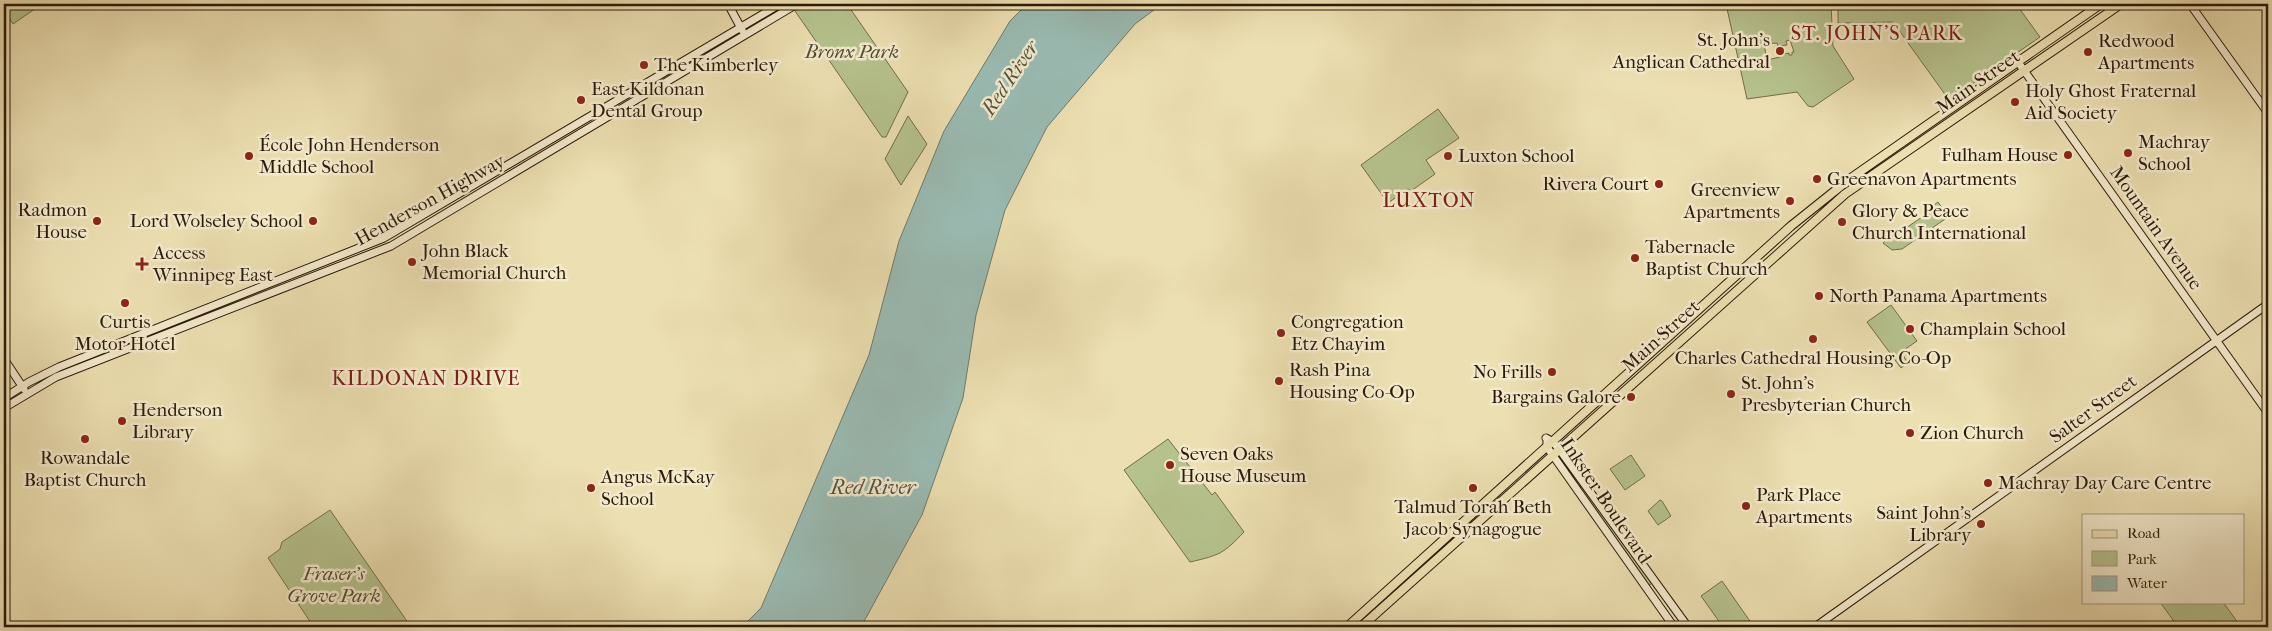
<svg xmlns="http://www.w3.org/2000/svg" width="2272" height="631" viewBox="0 0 2272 631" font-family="'IM FELL French Canon',serif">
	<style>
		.green { fill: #b6c28d; stroke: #716e4b; fill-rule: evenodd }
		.water { fill: #9abbb3; stroke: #6e7b6f }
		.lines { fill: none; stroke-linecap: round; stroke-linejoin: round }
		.secondary-casing { stroke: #2c1a09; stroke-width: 9 }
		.primary-casing { stroke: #2c1a09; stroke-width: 10 }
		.secondary { stroke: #f3eacc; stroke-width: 7 }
		.primary { stroke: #ecdfb1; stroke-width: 8 }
		.poi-dot { fill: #8f2418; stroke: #f3eacc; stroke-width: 2 }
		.labels { text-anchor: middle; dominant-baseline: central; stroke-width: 5; stroke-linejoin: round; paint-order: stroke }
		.poi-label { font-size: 19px; fill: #2c1a09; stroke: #f3eacc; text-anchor: start }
		.park-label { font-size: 19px; font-style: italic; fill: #554c31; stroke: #f3eacc }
		.street-label { font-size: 19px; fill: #2c1a09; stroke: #f3eacc }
		.neighbourhood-label { font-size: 20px; letter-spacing: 1px; fill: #7a1f14; stroke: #f3eacc }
		.water-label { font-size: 20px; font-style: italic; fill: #525244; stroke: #f3eacc }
	</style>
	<rect width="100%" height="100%" fill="#ecdfb1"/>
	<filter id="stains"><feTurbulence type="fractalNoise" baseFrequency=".004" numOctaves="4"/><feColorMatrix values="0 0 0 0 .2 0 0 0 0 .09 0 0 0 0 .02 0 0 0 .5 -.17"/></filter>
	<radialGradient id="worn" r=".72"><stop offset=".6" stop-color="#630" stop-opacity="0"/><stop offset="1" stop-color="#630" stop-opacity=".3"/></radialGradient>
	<!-- green -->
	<path class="green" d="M4 4H42L13 24 4 11Z
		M807 4H847L908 92 886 137H882L795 11Z
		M1726 4H1831L1833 46 1854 79 1813 107 1808 106 1797 92 1747 99ZM1790 40 1794 52H1792V55H1789V53L1779 55 1780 57 1767 60 1764 44 1777 43 1778 46 1787 45 1786 41Z
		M1838 4H2016L2040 37 1949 100 1893 22 1838 23Z
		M1438 109 1459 138 1426 160 1435 174 1411 191 1408 189 1388 203 1361 165Z
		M908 116 927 144 901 185 885 159Z
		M1938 202 1948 217 1902 249 1892 250 1883 243 1891 235 1893 237 1935 208 1934 205Z
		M1891 305 1917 341 1901 352 1908 363 1901 368 1867 322Z
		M1168 439 1212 495 1215 492 1244 532C1223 554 1220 555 1190 562L1124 470Z
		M1631 455 1645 476 1625 490 1610 469Z
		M1581 484 1652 582 1651 584 1648 585 1580 489Z
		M1660 500 1662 501 1671 516 1658 525 1648 511Z
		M330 510 411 627H307L311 623 268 558 280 549 282 542Z
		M1722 581 1754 627H1723L1701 596Z
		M2160 602H2223L2241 627H2178Z"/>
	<!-- water -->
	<path class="water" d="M1027 4H1162L1135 24 1047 127 1005 210 976 315 963 398 922 515 861 627H742L761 608 869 355 899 241 944 131 1010 21Z"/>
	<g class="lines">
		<!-- secondary casing -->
		<g class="secondary-casing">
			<path id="secondary" d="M728 4 742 30
				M2190 4 2268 113
				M2018 62 2268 413
				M4 359 24 389
				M4 398 29 382 59 367 384 238 780 4
				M4 408 56 377 391 246 797 4
				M1546 438 1553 442 1559 449 1688 627
				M1547 441V447L1674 627
				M1815 627 2268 304"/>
		</g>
		<!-- primary casing -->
		<g class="primary-casing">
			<path id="primary" d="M1347 627 1791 226 1851 178 2101 4
				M1361 627 1845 194 2121 4"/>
		</g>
		<!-- secondary -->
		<use href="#secondary" class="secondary"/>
		<!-- primary -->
		<use href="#primary" class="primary"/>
	</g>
	<!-- markers -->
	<g class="poi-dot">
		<circle cx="1780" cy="51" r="5"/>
		<circle cx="2088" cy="52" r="5"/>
		<circle cx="644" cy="65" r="5"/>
		<circle cx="581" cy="100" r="5"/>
		<circle cx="2015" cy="102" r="5"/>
		<circle cx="2128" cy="153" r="5"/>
		<circle cx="2068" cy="155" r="5"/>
		<circle cx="249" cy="156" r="5"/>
		<circle cx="1448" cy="156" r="5"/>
		<circle cx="1817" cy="179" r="5"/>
		<circle cx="1659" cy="184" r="5"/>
		<circle cx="1790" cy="201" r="5"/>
		<circle cx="97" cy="221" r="5"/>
		<circle cx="313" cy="221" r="5"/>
		<circle cx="1842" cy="222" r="5"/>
		<circle cx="1635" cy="258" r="5"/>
		<circle cx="412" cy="262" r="5"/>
		<path d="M139.5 256.5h5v5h5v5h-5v5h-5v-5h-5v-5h5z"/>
		<circle cx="1819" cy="296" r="5"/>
		<circle cx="125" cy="303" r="5"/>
		<circle cx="1910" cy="329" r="5"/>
		<circle cx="1281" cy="333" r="5"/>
		<circle cx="1813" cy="339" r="5"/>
		<circle cx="1552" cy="372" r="5"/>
		<circle cx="1279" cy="381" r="5"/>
		<circle cx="1731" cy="394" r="5"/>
		<circle cx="1631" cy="397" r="5"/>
		<circle cx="122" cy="421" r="5"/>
		<circle cx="1910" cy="433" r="5"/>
		<circle cx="85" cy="439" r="5"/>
		<circle cx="1170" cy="465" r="5"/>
		<circle cx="1988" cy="483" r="5"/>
		<circle cx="591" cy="488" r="5"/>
		<circle cx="1473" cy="488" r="5"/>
		<circle cx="1746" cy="506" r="5"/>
		<circle cx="1981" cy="524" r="5"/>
	</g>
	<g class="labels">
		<!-- poi labels -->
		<g class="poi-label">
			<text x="1770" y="40" text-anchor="end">St. John’s<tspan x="1770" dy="22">Anglican Cathedral</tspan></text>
			<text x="2098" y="41">Redwood<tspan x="2098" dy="22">Apartments</tspan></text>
			<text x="654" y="65">The Kimberley</text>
			<text x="591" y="89">East Kildonan<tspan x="591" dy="22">Dental Group</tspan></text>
			<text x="2025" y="91">Holy Ghost Fraternal<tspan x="2025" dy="22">Aid Society</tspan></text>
			<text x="2138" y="142">Machray<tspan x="2138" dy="22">School</tspan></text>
			<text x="259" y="145">École John Henderson<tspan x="259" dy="22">Middle School</tspan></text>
			<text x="2058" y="155" text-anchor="end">Fulham House</text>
			<text x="1458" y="156">Luxton School</text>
			<text x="1827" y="179">Greenavon Apartments</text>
			<text x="1649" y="184" text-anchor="end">Rivera Court</text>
			<text x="1780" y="190" text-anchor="end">Greenview<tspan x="1780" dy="22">Apartments</tspan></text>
			<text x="87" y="210" text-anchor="end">Radmon<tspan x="87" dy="22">House</tspan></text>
			<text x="1852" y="211">Glory &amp; Peace<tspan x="1852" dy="22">Church International</tspan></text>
			<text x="303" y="221" text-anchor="end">Lord Wolseley School</text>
			<text x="1645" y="247">Tabernacle<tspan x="1645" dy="22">Baptist Church</tspan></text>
			<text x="422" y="251">John Black<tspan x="422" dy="22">Memorial Church</tspan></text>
			<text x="153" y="253">Access<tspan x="153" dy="22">Winnipeg East</tspan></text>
			<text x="1829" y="296">North Panama Apartments</text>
			<text x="125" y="322" text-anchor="middle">Curtis<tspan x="125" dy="22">Motor Hotel</tspan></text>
			<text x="1291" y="322">Congregation<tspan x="1291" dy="22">Etz Chayim</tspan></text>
			<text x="1920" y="329">Champlain School</text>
			<text x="1813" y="358" text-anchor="middle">Charles Cathedral Housing Co-Op</text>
			<text x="1289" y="370">Rash Pina<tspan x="1289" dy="22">Housing Co-Op</tspan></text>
			<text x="1542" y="372" text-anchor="end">No Frills</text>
			<text x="1741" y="383">St. John's<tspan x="1741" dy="22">Presbyterian Church</tspan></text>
			<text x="1621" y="397" text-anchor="end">Bargains Galore</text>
			<text x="132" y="410">Henderson<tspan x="132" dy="22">Library</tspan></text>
			<text x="1920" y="433">Zion Church</text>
			<text x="1180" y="454">Seven Oaks<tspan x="1180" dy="22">House Museum</tspan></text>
			<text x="85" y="458" text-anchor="middle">Rowandale<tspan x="85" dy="22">Baptist Church</tspan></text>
			<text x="601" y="477">Angus McKay<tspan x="601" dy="22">School</tspan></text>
			<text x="1998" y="483">Machray Day Care Centre</text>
			<text x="1756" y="495">Park Place<tspan x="1756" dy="22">Apartments</tspan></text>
			<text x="1473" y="507" text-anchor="middle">Talmud Torah Beth<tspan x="1473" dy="22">Jacob Synagogue</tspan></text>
			<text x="1971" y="513" text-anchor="end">Saint John's<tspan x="1971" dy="22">Library</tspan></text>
		</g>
		<!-- park labels -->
		<g class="park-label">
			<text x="852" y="52">Bronx Park</text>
			<text x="334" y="574">Fraser's<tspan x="334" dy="22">Grove Park</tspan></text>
		</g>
		<!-- street labels -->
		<g class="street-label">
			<text transform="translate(1978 82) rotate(-35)">Main Street</text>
			<text transform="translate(430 200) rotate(-29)">Henderson Highway</text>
			<text transform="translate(2156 228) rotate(55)">Mountain Avenue</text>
			<text transform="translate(1661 336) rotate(-42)">Main Street</text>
			<text transform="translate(2093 409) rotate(-36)">Salter Street</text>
			<text transform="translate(1606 501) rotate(56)">Inkster Boulevard</text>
		</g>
		<!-- neighbourhood labels -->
		<g class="neighbourhood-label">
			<text x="1877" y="33">ST. JOHN'S PARK</text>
			<text x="1429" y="200">LUXTON</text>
			<text x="426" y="378">KILDONAN DRIVE</text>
		</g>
		<!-- water labels -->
		<g class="water-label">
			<text transform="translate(1010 78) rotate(-56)">Red River</text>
			<text x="873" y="487">Red River</text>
		</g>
	</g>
	<!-- margin -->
	<rect width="2272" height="631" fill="none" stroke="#ecdfb1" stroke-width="20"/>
	<rect x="5" y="5" width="2262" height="621" fill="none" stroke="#2c1a09" stroke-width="2.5"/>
	<rect x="10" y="10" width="2252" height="611" fill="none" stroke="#2c1a09"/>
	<!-- legend -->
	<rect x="2082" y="514" width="162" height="90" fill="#f3eacc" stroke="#a3977e"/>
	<rect x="2092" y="530" width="25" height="8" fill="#ecdfb1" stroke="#a3977e"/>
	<text x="2127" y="538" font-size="15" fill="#2c1a09">Road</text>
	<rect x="2092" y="551" width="25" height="15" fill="#b6c28d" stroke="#a3977e"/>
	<text x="2127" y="564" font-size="15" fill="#2c1a09">Park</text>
	<rect x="2092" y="576" width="25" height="15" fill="#9abbb3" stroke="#a3977e"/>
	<text x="2127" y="588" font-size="15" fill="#2c1a09">Water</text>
	<rect width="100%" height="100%" filter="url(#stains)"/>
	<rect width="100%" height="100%" fill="url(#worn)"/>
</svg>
